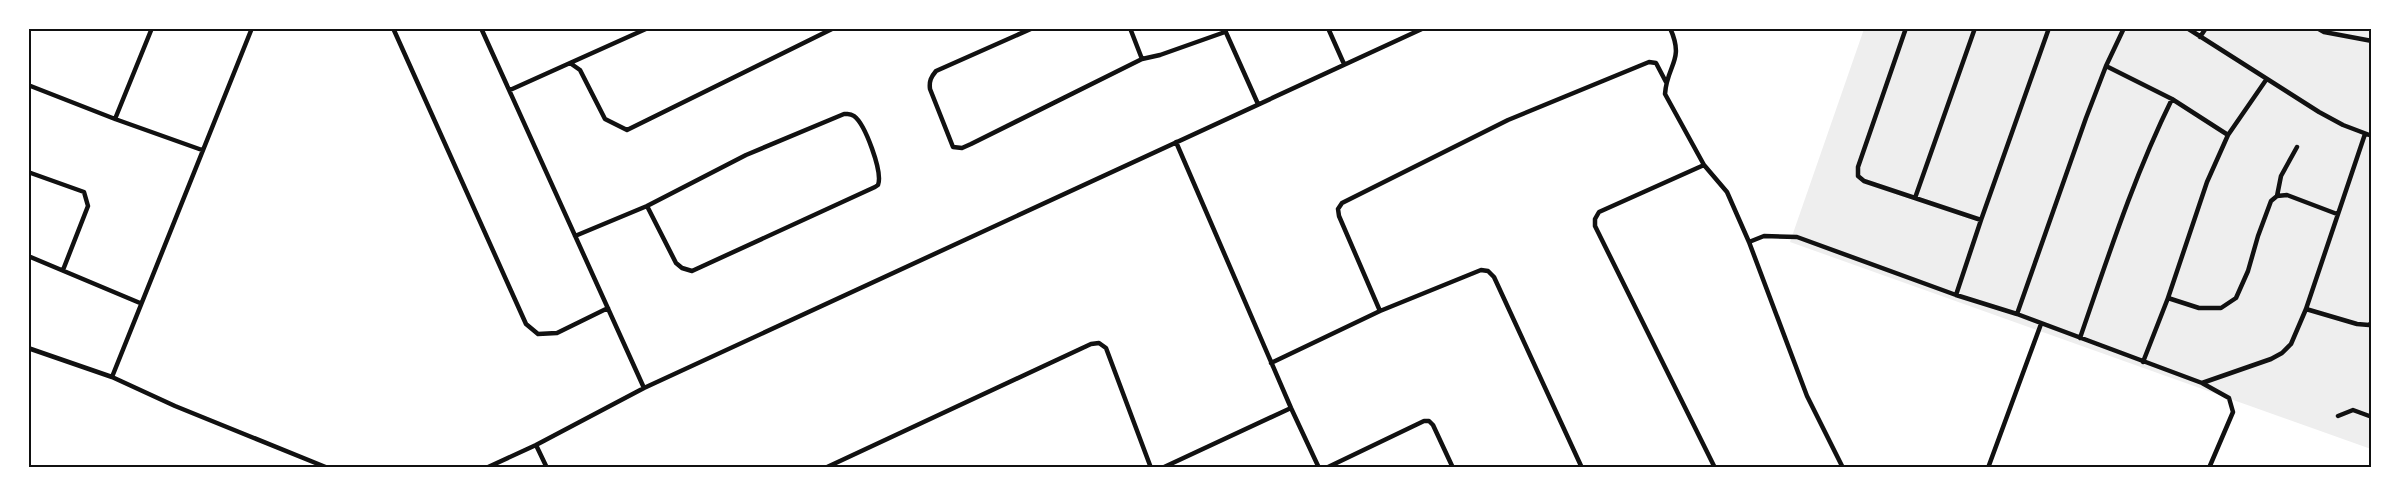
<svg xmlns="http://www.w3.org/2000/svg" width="2400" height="496" viewBox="0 0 2400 496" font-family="'Public Sans',sans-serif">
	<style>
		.green { fill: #eee }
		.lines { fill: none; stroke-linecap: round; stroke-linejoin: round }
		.minor { stroke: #111; stroke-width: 4.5 }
		.neatline { fill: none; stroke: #111; stroke-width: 2 }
	</style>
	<rect width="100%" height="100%" fill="#fff"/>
	<!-- green -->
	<path class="green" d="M1864 29H2371V449L1790 242Z"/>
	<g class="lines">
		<!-- minor -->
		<path class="minor" d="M393 28 526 324 538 334 557 333 608 308
			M481 28 644 388
			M1033 28 936 71C931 77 929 81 930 89L953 147 962 148 971 144 1142 59
			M1130 28 1142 59 1160 55 1225 32
			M1224 28 1258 104
			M1328 28 1344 64
			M1670 28C1685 61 1667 64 1665 94L1704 165
			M1906 28 1858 167V176L1864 181 1981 220 1956 295
			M2187 28 2319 112 2343 125 2372 136
			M2317 28 2324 32 2372 41
			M2200 37 2206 28
			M570 63 648 28
			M2106 66 2172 99 2228 135
			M28 85 115 119 202 150
			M510 90 570 63 580 70 605 119 627 130 834 28
			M115 119 152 28
			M1176 142 1291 408 1319 468
			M28 172 84 192 88 206 63 270
			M2277 196 2281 176 2297 147
			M1915 198 1975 28
			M1981 220 2049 28
			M575 236 647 206 746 155 844 114C849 114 850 113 854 116 865 124 883 172 878 185L875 187 692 271 682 268 676 263 647 206
			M1749 242 1764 236 1797 237 1956 295 2017 314 2202 383 2229 398 2233 412 2209 468
			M28 256 140 303
			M2168 298 2199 308H2221L2236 298 2248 271 2258 236 2271 201 2277 196 2287 195 2337 214
			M2306 309 2357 324 2369 325 2372 322
			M1380 311 1339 216 1338 209 1342 203 1508 120 1649 62 1656 63 1666 82
			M2017 314 2086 118 2106 66 2124 28
			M2080 338C2108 257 2134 176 2172 99
			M28 348 112 377 175 406 328 468
			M2143 362 2168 298 2207 182 2228 135 2266 80
			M1271 363 1380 311 1481 270 1488 271 1494 277 1582 468
			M112 377 252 28
			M2202 383 2271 359 2282 353 2291 344 2306 309 2365 134
			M2338 416 2353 410 2372 417
			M536 445 547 468
			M486 468 536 445 644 388 1424 28
			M825 468 1091 344 1099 343 1106 348 1151 468
			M1162 468 1291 408
			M1326 468 1424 421H1429L1433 425 1453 468
			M1715 468 1595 226V219L1599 212 1704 165 1727 192 1749 242 1807 396 1843 468
			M1988 468 2041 324"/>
	</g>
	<!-- border -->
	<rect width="2400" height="496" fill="none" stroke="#ffffff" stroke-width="60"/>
	<rect x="30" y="30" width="2340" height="436" class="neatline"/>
</svg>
